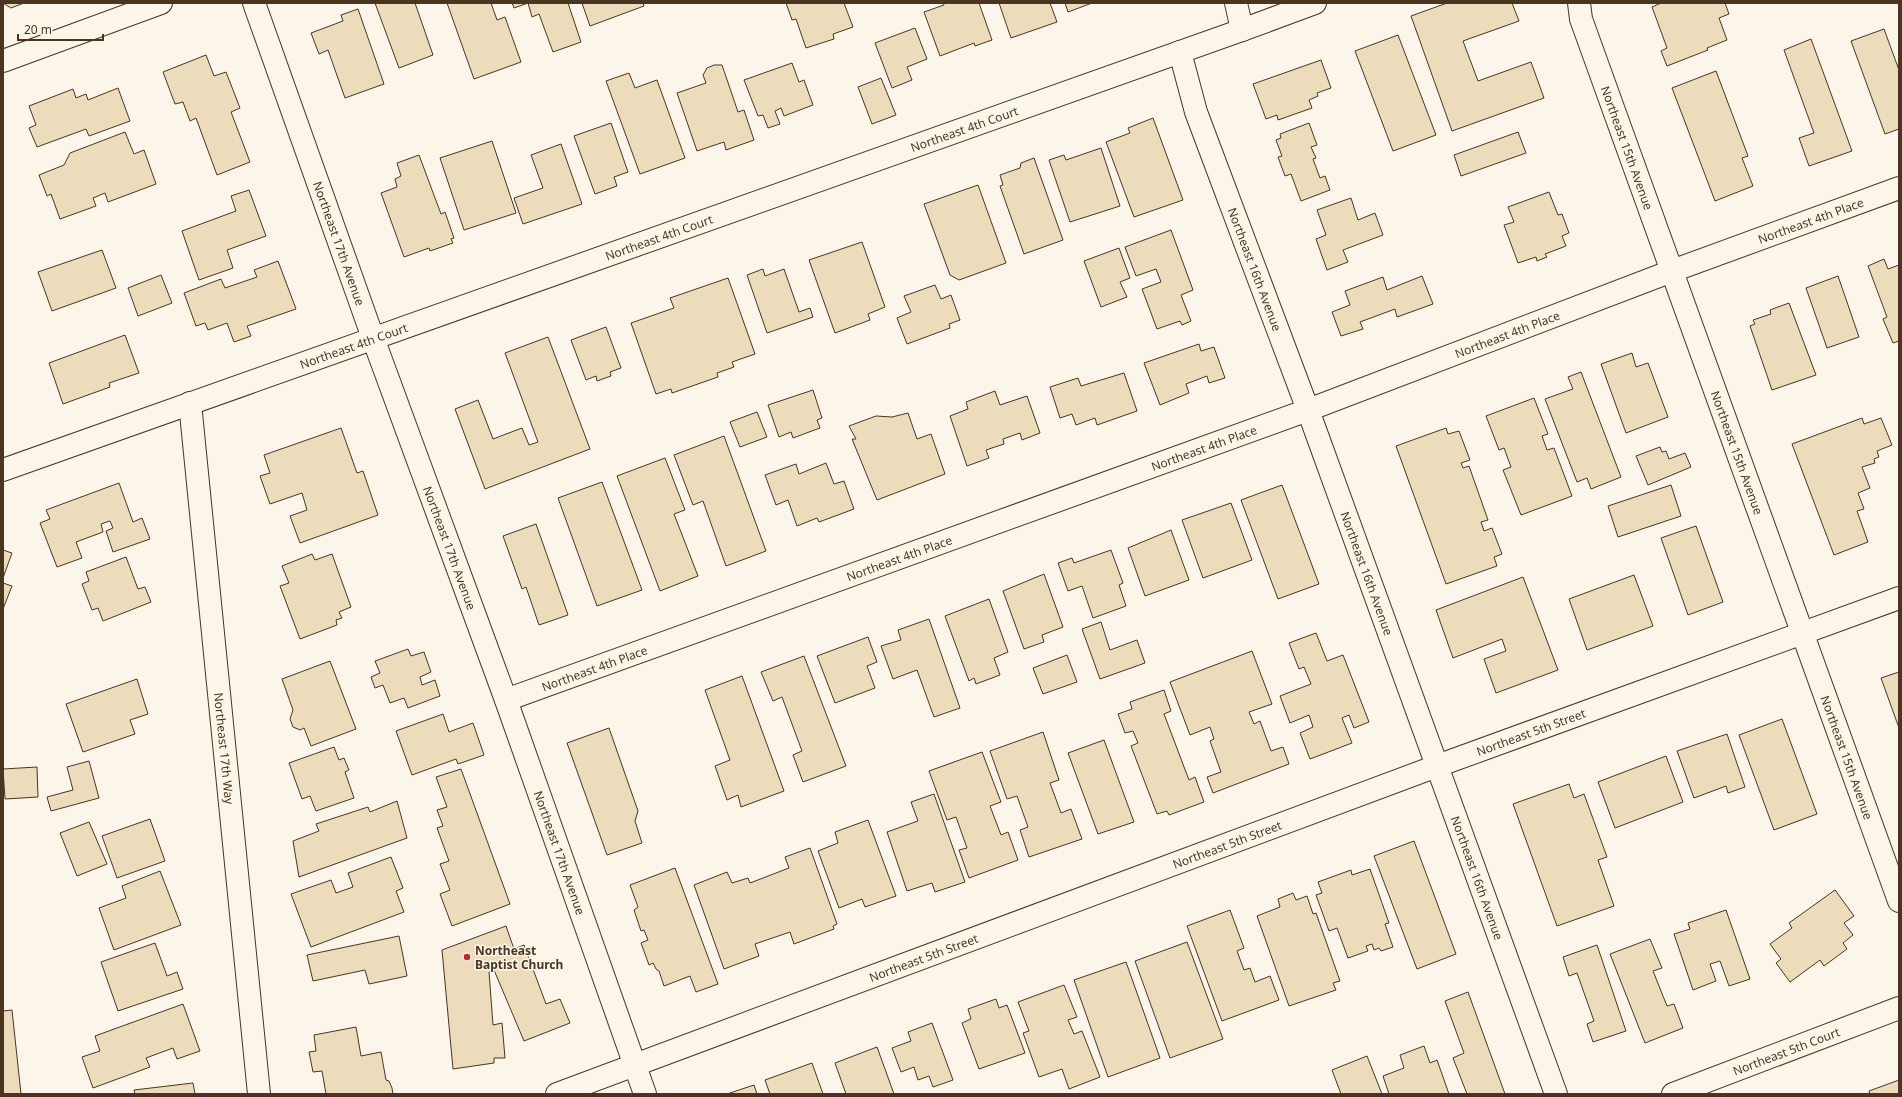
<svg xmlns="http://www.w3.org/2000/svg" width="1902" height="1097" viewBox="0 0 1902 1097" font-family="'Noto Sans',sans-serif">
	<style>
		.building { fill: #ecdcbc; stroke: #4a3520 }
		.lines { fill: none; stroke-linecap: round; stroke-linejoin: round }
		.minor-casing { stroke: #4a3520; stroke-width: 24 }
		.minor { stroke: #fbf6e9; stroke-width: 22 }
		.poi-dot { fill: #c62828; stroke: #fbf6e9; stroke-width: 1.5 }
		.labels { text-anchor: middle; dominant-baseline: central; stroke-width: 3; stroke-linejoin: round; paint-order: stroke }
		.street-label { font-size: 12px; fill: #4a3520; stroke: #fbf6e9 }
		.poi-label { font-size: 12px; font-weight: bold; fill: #4a3520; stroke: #fbf6e9; text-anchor: start }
	</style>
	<rect width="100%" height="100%" fill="#fbf6e9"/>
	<!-- building -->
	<path class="building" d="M3 3H24L11 8Z
		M375 3H415L433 55 399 68Z
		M447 3H491L497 20 505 17 521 62 474 79Z
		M512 3H568L581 42 553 52 539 14 532 17 528 3 514 8Z
		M582 3H643L644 6 590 26Z
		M786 3H844L853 27 833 34 834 39 806 48 796 19 792 20Z
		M943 3H979L992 40 975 46 974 43 940 56 924 12 944 5Z
		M999 3H1050L1057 22 1011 38Z
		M1065 3H1092L1068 12Z
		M1447 3H1512L1519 21 1463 41 1478 81 1531 62 1544 98 1452 131 1411 16Z
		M1661 3H1725L1729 14 1719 18 1727 40 1707 48 1708 50 1667 66 1661 51 1667 48 1652 7Z
		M358 9 384 84 345 98 328 50 319 54 311 33 343 21 341 15Z
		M915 28 927 59 907 67 912 80 892 88 875 43Z
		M1884 29 1899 70V129L1885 134 1851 41Z
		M1398 35 1436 135 1393 151 1355 51Z
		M1811 39 1852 151 1809 166 1799 138 1814 133 1784 50Z
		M206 55 214 76 226 72 240 108 231 112 250 162 217 175 196 118 190 121 183 102 175 104 163 72Z
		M1321 60 1331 88 1317 93 1318 96 1309 100 1312 108 1278 120 1277 115 1266 119 1253 84Z
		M792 63 799 82 804 80 813 105 784 116 781 108 775 111 780 124 768 128 763 115 758 116 744 80Z
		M714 65H722L738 112 744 110 754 140 726 150 724 142 697 151 677 93 706 83 703 75 707 68Z
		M1716 71 1748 156 1742 158 1753 186 1715 201 1672 88Z
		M629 73 635 88 657 80 685 158 640 174 606 81Z
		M881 78 896 115 872 124 858 87Z
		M118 88 130 121 89 136 86 129 37 147 29 128 36 125 29 106 73 89 76 98 86 94 88 100Z
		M1153 118 1183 200 1134 217 1106 142 1130 133 1128 128Z
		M611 123 628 172 614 177 617 186 595 194 574 136Z
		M1309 123 1317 145 1311 147 1316 158 1313 159 1320 178 1325 176 1330 190 1301 201 1291 174 1285 176 1278 157 1282 156 1276 140 1281 138 1280 134Z
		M125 132 134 154 144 150 156 184 108 202 105 193 93 198 96 206 60 219 51 194 47 196 39 175 64 165 70 153Z
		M1518 132 1526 153 1461 176 1454 155Z
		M492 141 516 213 464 230 440 158Z
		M561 144 582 204 523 224 514 198 543 188 531 155Z
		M1101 148 1120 206 1070 222 1049 160 1064 155 1066 160Z
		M419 155 441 214 445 212 454 238 451 239 453 243 430 251 429 248 404 257 381 193 397 187 395 179 401 176 397 163Z
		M1034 158 1063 240 1024 254 1000 186 1003 185 1000 175 1020 168 1021 163Z
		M978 185 1006 263 959 280 950 275 924 204Z
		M249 190 266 236 227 250 233 268 199 280 182 231 236 211 231 196Z
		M1549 192 1558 215 1562 214 1569 233 1562 236 1566 246 1545 254 1547 257 1537 261 1536 257 1518 263 1504 225 1514 222 1508 207Z
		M1351 198 1358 220 1375 213 1383 235 1343 250 1348 262 1327 270 1316 239 1326 235 1317 210Z
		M1171 230 1193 290 1181 295 1191 321 1182 325 1180 321 1157 329 1142 289 1161 282 1156 269 1136 276 1125 247Z
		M862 242 885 307 868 314 870 320 835 333 809 260Z
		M1119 248 1130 278 1120 282 1127 297 1101 307 1084 261Z
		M102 250 116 288 52 311 38 272Z
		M1884 259 1888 269 1899 265V341L1893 343 1883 319 1887 317 1868 266Z
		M278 261 296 309 247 326 251 336 234 342 227 323 208 330 205 323 196 326 184 293 221 279 225 288 257 277 254 270Z
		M763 269 765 276 784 269 799 312 810 308 813 317 767 333 747 275Z
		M161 275 172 303 138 316 128 288Z
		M1422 276 1433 304 1397 317 1395 309 1360 322 1363 329 1341 336 1332 312 1350 305 1345 291 1383 277 1387 290Z
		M1838 276 1859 337 1827 348 1806 288Z
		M728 278 755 354 732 362 734 367 717 373 718 377 672 393 671 389 656 394 631 323 674 308 670 298Z
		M935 285 941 299 951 295 960 320 949 324 950 328 907 344 897 318 911 312 904 296Z
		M1789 303 1816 375 1772 390 1750 326 1755 324 1753 320 1771 314 1770 310Z
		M606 327 621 368 610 372 611 376 597 381 596 376 586 380 571 340Z
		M125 335 139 373 109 383 110 387 63 404 49 363Z
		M548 337 590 449 485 489 455 409 478 400 493 439 522 428 529 445 538 442 505 353Z
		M1199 344 1201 351 1214 347 1225 378 1209 383 1207 376 1186 384 1189 393 1160 405 1144 363Z
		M1632 353 1636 367 1648 363 1668 417 1626 433 1601 364Z
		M1581 372 1621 477 1591 489 1587 478 1577 482 1545 399 1573 389 1568 377Z
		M1124 373 1137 411 1097 425 1095 418 1076 425 1072 414 1060 418 1050 387 1078 378 1081 386Z
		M813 390 822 418 817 420 820 428 793 438 791 432 779 437 768 405Z
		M995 391 1000 405 1027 396 1040 433 1022 440 1020 433 1003 439 1004 444 986 450 989 458 967 466 950 416 968 409 966 402Z
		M1534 398 1548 434 1542 436 1547 450 1554 448 1572 496 1521 515 1503 470 1511 467 1504 448 1499 450 1486 416Z
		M757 412 767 437 740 447 730 422Z
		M908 413 917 439 931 434 945 474 877 500 852 439H856L849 426 876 416 892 417Z
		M1862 418 1864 424 1881 418 1892 445 1877 451 1879 457 1874 459 1875 463 1862 467 1870 488 1858 493 1864 509 1857 511 1868 542 1834 555 1792 444Z
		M341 428 357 473 363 471 378 515 300 543 290 516 307 510 302 493 270 504 260 476 270 473 264 455Z
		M1446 428 1448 434 1459 431 1470 460 1461 463 1463 468 1469 466 1488 520 1481 522 1484 531 1492 528 1502 554 1494 557 1497 566 1446 584 1396 446Z
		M724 436 766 551 726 566 703 501 693 505 674 455Z
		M1660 447 1662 452 1666 451 1669 459 1685 453 1691 467 1648 485 1636 456Z
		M665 458 685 510 674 514 698 576 660 591 617 476Z
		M826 463 834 484 844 481 854 509 819 522 817 518 797 526 788 500 776 505 765 475 796 464 799 474Z
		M602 482 642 590 597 606 558 498Z
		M119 483 133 522 142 518 150 539 113 552 106 531 113 528 110 521 101 524 103 532 76 542 82 558 57 567 40 523 50 519 46 510Z
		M1282 485 1319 584 1278 599 1241 500Z
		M1671 485 1681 516 1618 537 1608 506Z
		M1231 503 1252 560 1203 578 1182 520Z
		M536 524 568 615 539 625 526 587 522 589 503 536Z
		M1696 526 1723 602 1688 615 1661 538Z
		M1171 530 1189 580 1145 596 1128 548Z
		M3 550 12 553 3 578Z
		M1111 550 1123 583 1119 585 1126 606 1093 618 1082 586 1068 591 1058 563 1072 558 1074 563Z
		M312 554 315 560 332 554 351 607 339 612 342 618 336 620 337 625 300 639 280 586 289 583 282 566Z
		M126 557 138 589 145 587 151 602 103 621 98 608 92 610 82 584 89 581 86 572Z
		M1044 574 1063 627 1042 635 1044 642 1024 649 1003 591Z
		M1634 575 1653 626 1587 650 1569 599Z
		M1523 577 1558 670 1496 693 1484 659 1506 651 1502 639 1453 658 1436 610Z
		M3 583 12 586 3 609Z
		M989 599 1008 652 994 658 1000 675 976 684 974 678 969 681 945 616Z
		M929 619 960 708 934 717 917 670 893 679 881 646 901 640 898 630Z
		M1101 622 1110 650 1137 640 1145 663 1100 679 1082 629Z
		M1316 633 1327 661 1343 655 1369 722 1354 728 1349 715 1342 718 1352 743 1310 759 1300 733 1313 727 1309 715 1290 723 1280 696 1311 684 1304 667 1299 669 1289 643Z
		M868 637 877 662 867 666 875 688 835 703 817 656Z
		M408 649 411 656 424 652 431 672 420 677 422 685 435 680 440 696 408 708 404 698 390 703 383 685 375 688 371 677 380 673 375 661Z
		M1252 651 1272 704 1249 712 1254 724 1260 721 1271 751 1283 747 1289 764 1213 793 1207 777 1221 772 1210 741 1214 739 1210 727 1190 735 1170 682Z
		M1067 655 1077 682 1043 694 1033 668Z
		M804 656 846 766 803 782 793 755 802 751 782 697 773 701 761 672Z
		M330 661 356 729 311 746 304 728 300 730 293 727 290 719 293 710 282 679Z
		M1899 672V728L1881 678Z
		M742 676 784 791 741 807 738 795 727 800 715 766 730 760 705 690Z
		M137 679 148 714 130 720 135 734 83 752 66 704Z
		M1164 690 1171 711 1164 714 1189 780 1195 777 1204 802 1169 815 1167 811 1157 814 1131 746 1138 743 1133 731 1125 733 1118 714 1132 709 1130 702Z
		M443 714 449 732 473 723 484 755 458 764 456 759 412 775 396 731Z
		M1782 719 1817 814 1774 830 1739 735Z
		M609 728 638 811 635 821 642 843 607 855 567 743Z
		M1043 732 1059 780 1050 783 1061 813 1071 809 1082 839 1029 857 1020 830 1028 827 1017 796 1007 799 990 751Z
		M1727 734 1745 787 1728 793 1726 786 1694 798 1677 751Z
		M1104 740 1134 822 1098 834 1068 753Z
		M334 747 339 760 344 758 349 770 345 772 354 798 316 811 310 796 302 799 289 763Z
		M982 752 1001 802 990 806 1001 835 1008 832 1018 860 969 878 959 850 967 848 956 817 947 820 929 771Z
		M1666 756 1683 802 1615 828 1598 782Z
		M89 761 99 798 51 811 47 797 73 790 67 767Z
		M37 767 38 797 5 799 3 769Z
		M461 769 510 904 452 926 440 894 450 890 440 864 449 861 437 828 443 826 437 810 447 807 436 777Z
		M1569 784 1574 798 1584 794 1607 857 1598 860 1614 906 1557 926 1513 804Z
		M934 794 965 882 935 892 932 883 907 891 887 832 918 821 911 802Z
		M397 801 407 838 299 877 293 841 319 831 316 824 368 807 370 812Z
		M150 819 165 861 117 878 102 836Z
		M868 820 896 896 865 907 862 899 839 908 818 851 838 843 835 832Z
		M89 822 107 864 77 876 60 833Z
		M1414 841 1456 954 1417 969 1374 856Z
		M810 848 837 924 833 926 834 929 794 944 790 932 755 944 759 956 724 969 694 885 727 872 732 883 748 878 750 883 789 868 785 857Z
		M391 857 403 888 396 891 404 912 311 947 291 894 331 880 336 893 353 887 348 873Z
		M675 868 718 984 696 992 690 976 664 986 659 971 656 969 653 963 649 965 641 943 648 940 644 930 641 931 634 910 638 907 630 885Z
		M1370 869 1389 923 1385 924 1393 947 1381 951 1379 948 1374 950 1372 944 1366 946 1368 951 1348 958 1337 928 1329 931 1316 895 1322 893 1318 882 1351 870 1352 875Z
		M160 871 181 925 114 950 99 908 126 898 122 886Z
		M1835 890 1854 916 1844 923 1853 935 1843 943 1847 949 1824 966 1820 960 1790 982 1776 963 1781 959 1770 944 1792 928 1789 923Z
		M1293 893 1296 900 1307 896 1313 914 1316 913 1340 981 1333 983 1336 990 1289 1006 1257 916 1280 907 1278 899Z
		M1230 910 1244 948 1237 951 1244 970 1250 968 1255 982 1270 976 1279 1000 1222 1021 1187 926Z
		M1726 910 1750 979 1729 986 1720 961 1710 964 1716 981 1693 990 1674 934 1690 929 1688 923Z
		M506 926 514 949 524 945 546 1004 560 999 570 1023 524 1041 494 970 489 972 493 1025 502 1023 505 1058H494V1063L453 1069 442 950Z
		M399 936 407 976 369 984 365 970 313 981 307 955Z
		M1650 939 1662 968 1653 971 1667 1006 1674 1004 1683 1028 1645 1043 1610 954Z
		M1187 942 1223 1039 1170 1058 1135 961Z
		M155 943 167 976 177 972 183 989 118 1011 101 962Z
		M1597 945 1626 1031 1593 1042 1587 1024 1594 1021 1577 973 1569 976 1563 957Z
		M1126 962 1160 1058 1108 1077 1074 980Z
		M1064 985 1077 1017 1068 1020 1074 1034 1082 1031 1100 1077 1069 1089 1062 1069 1039 1077 1023 1033 1029 1031 1018 1002Z
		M1468 992 1505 1094H1467L1453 1058 1464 1053 1445 1001Z
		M996 999 999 1008 1007 1005 1025 1053 979 1069 962 1023 971 1019 968 1009Z
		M183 1004 200 1051 177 1059 173 1048 146 1058 150 1067 93 1088 82 1057 100 1051 95 1036Z
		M12 1010 21 1094H3V1011Z
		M932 1023 953 1080 933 1087 929 1076 918 1080 914 1067 901 1072 892 1048 911 1041 908 1032Z
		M356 1027 361 1056 381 1052 386 1080 389 1081 392 1088 393 1094H326L322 1071 313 1072 309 1052 316 1051 314 1035Z
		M1424 1046 1430 1063 1437 1060 1449 1094H1389L1383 1076 1404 1068 1400 1055Z
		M877 1047 894 1094H846L835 1063Z
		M1367 1056 1382 1094H1341L1332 1070Z
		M812 1063 823 1094H770L765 1080Z
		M1899 1080V1094H1870L1869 1091Z
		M193 1083 195 1094H135L134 1090Z
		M754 1085 757 1094H727Z"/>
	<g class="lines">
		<!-- minor casing -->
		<g class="minor-casing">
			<g id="minor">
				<path id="s1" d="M254 3 373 338 506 700 645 1094"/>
				<path d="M1236 3 1242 30"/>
				<path id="s2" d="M1579 3 1581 19 1899 901"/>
				<path id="s3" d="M1180 52 1196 112 1308 410 1556 1094"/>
				<path d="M3 61 161 3"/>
				<path id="s4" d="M190 403 259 1094"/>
				<path id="s5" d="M3 470 1242 30 1315 3"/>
				<path id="s6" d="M506 700 1308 410 1672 271 1899 188"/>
				<path id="s7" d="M557 1094 1437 766 1899 598"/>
				<path id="s8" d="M1673 1094 1899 1008"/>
			</g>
		</g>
		<!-- minor -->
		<use href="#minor" class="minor"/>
	</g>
	<!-- markers -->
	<circle class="poi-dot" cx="467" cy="957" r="4"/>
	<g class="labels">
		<!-- street labels -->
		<g class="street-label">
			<text stroke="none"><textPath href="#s5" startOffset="1020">Northeast 4th Court</textPath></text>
			<text stroke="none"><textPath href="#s2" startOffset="153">Northeast 15th Avenue</textPath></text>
			<text stroke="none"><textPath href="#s6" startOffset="1390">Northeast 4th Place</textPath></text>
			<text stroke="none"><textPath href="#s5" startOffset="696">Northeast 4th Court</textPath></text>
			<text stroke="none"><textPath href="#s1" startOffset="255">Northeast 17th Avenue</textPath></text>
			<text stroke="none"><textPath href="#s3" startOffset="230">Northeast 16th Avenue</textPath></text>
			<text stroke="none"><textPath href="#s6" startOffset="1066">Northeast 4th Place</textPath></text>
			<text stroke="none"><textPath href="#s5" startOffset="372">Northeast 4th Court</textPath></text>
			<text stroke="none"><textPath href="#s6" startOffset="742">Northeast 4th Place</textPath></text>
			<text stroke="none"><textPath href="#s2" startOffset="477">Northeast 15th Avenue</textPath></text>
			<text stroke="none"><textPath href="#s1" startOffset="579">Northeast 17th Avenue</textPath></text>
			<text stroke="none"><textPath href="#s6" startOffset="418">Northeast 4th Place</textPath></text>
			<text stroke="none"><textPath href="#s3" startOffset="554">Northeast 16th Avenue</textPath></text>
			<text stroke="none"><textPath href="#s6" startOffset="94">Northeast 4th Place</textPath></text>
			<text stroke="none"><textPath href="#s7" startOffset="1039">Northeast 5th Street</textPath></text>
			<text stroke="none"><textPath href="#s4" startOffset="347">Northeast 17th Way</textPath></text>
			<text stroke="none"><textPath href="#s2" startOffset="801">Northeast 15th Avenue</textPath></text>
			<text stroke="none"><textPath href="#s7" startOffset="715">Northeast 5th Street</textPath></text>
			<text stroke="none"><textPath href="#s1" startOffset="903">Northeast 17th Avenue</textPath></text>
			<text stroke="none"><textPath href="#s3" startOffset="878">Northeast 16th Avenue</textPath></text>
			<text stroke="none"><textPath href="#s7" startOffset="391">Northeast 5th Street</textPath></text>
			<text stroke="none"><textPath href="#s8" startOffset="121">Northeast 5th Court</textPath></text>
		</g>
		<!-- poi labels -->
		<g class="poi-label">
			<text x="475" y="950">Northeast<tspan x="475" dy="14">Baptist Church</tspan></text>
		</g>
	</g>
	<!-- border -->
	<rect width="1902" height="1097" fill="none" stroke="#4a3520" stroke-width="8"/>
	<!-- scale -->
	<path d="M18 34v6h85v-6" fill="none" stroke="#4a3520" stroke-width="2"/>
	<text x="24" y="34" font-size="12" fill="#4a3520" stroke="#fbf6e9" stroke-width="3" paint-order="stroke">20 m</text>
</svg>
